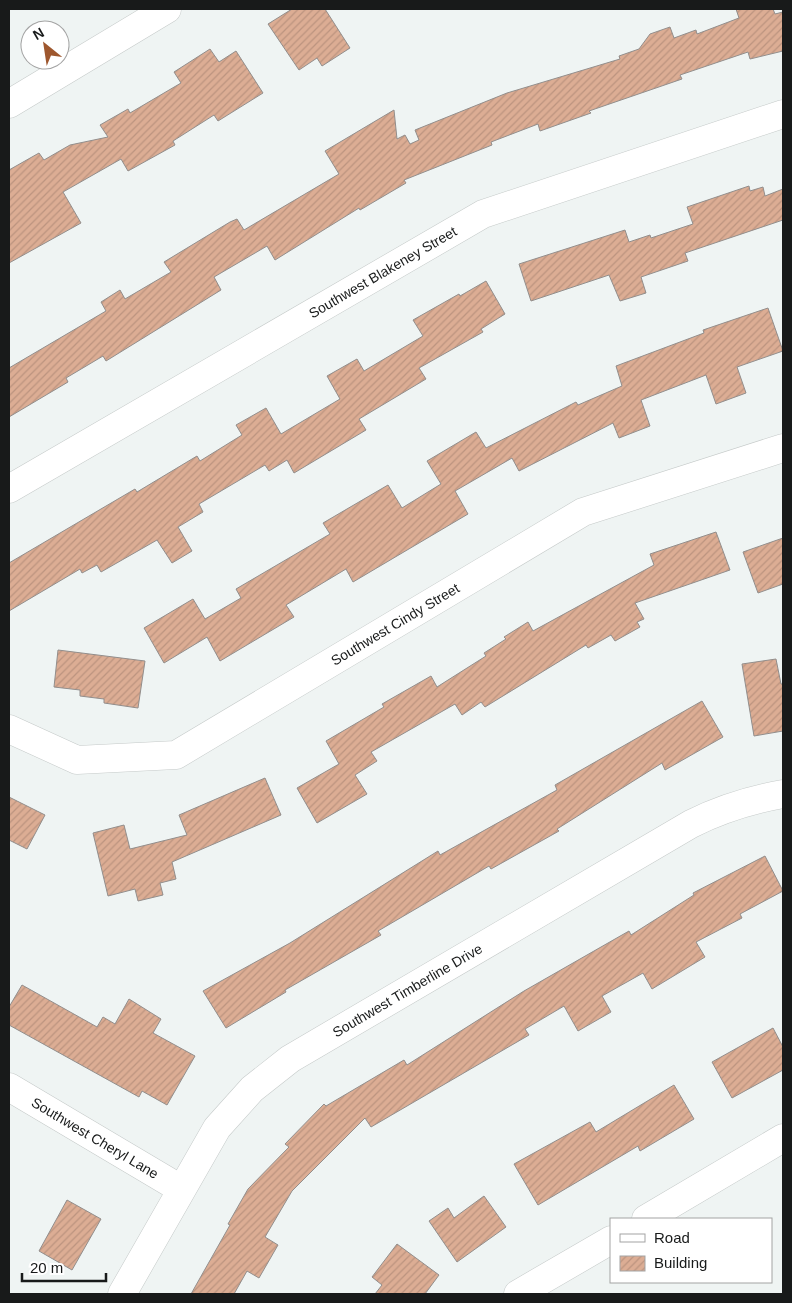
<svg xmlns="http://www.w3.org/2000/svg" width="792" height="1303" viewBox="0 0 792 1303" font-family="Helvetica,sans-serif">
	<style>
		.building { fill: url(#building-hatch); stroke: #928e8c }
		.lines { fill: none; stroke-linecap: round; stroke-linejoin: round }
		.minor-casing { stroke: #c5cac9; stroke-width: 29 }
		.minor { stroke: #fff; stroke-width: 28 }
		.labels { text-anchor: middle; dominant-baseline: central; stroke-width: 5; stroke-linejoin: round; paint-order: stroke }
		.street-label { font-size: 14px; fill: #181a1a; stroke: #fff }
	</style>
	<defs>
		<pattern id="building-hatch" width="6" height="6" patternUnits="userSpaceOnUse" patternTransform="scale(1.25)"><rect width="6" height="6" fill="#dcad94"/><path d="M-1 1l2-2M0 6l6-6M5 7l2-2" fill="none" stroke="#bc947f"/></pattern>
	</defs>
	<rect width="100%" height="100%" fill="#eff4f3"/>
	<!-- building -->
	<path class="building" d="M292 9H325L350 48 322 66 317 58 299 70 268 24Z
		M736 9H773L775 14 783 12V51L750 59 748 52 680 75 682 79 589 111 591 113 540 131 538 124 491 142 492 145 404 180 406 183 360 210 359 208 275 260 267 246 214 277 221 290 106 361 103 356 66 378 68 382 9 417V368L106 311 101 302 120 290 125 299 171 272 164 262 230 222 237 219 244 230 339 174 325 151 394 110 397 139 405 135 410 144 419 140 415 130 507 93 620 59 619 56 639 49 650 34 670 27 674 38 696 30 697 34 739 18Z
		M210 49 219 62 236 51 263 93 218 121 214 115 173 141 175 145 128 171 121 159 63 192 81 223 9 263V170L39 153 44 160 70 145 108 137 100 125 128 109 130 113 181 83 174 72Z
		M749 186 750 191 763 187 765 196 783 189V220L685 253 688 261 641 277 646 293 620 301 609 275 531 301 519 264 625 230 629 242 650 235 651 238 693 224 687 207Z
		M486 281 505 314 481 329 483 332 419 368 426 379 359 419 366 430 294 473 287 460 269 471 265 465 199 504 203 512 178 527 192 551 172 563 157 540 101 572 97 565 82 573 80 569 9 611V563L135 489 137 492 197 456 200 461 242 435 236 425 266 408 281 434 340 399 327 376 357 359 364 371 423 336 413 320 459 294 460 296Z
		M768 308 783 351 737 367 746 393 716 404 706 375 641 400 650 426 619 438 613 423 519 471 512 458 455 491 468 514 353 582 346 569 286 605 294 617 220 661 207 637 164 663 144 628 193 599 205 619 241 598 236 589 330 534 323 523 388 485 402 508 441 484 427 461 476 432 486 448 576 402 578 405 622 386 616 366 704 333 703 330Z
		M716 532 730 570 635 603 644 619 637 622 640 627 615 641 611 635 588 648 586 645 485 707 481 702 462 715 455 704 371 752 377 761 355 775 367 794 317 823 297 788 339 764 326 741 384 707 382 704 431 676 437 687 486 656 484 653 506 639 504 637 528 622 533 631 654 565 650 554Z
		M783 538V584L758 593 743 552Z
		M58 650 145 661 138 708 104 703V699L80 696V690L54 687Z
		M776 659 781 684H783V731L754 736 742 664Z
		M702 701 723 737 665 770 662 763 557 829 559 831 491 869 489 866 378 931 381 935 285 990 286 992 226 1028 203 991 290 943 438 851 440 855 557 790 555 785Z
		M265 778 281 815 172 862 176 879 160 883 163 895 138 901 135 889 108 896 93 833 124 825 130 849 187 835 179 815Z
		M9 797 45 815 27 849 9 840Z
		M765 856 783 891 740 914 742 918 696 942 705 957 652 989 643 973 602 996 611 1012 578 1031 564 1006 525 1029 529 1035 371 1127 365 1118 292 1191 265 1237 278 1245 259 1278 247 1271 234 1294H191L230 1225 228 1224 248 1189 289 1147 285 1144 324 1104 326 1106 404 1060 407 1065 524 991 629 931 631 935 694 895 693 893Z
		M22 985 97 1027 103 1017 115 1024 129 999 161 1019 153 1033 195 1056 167 1105 142 1091 139 1097 9 1025V1007Z
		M773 1028 783 1047V1070L732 1098 712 1062Z
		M674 1085 694 1119 640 1151 638 1146 538 1205 514 1164 590 1122 596 1132Z
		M484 1196 506 1227 457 1262 429 1221 448 1208 454 1218Z
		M67 1200 101 1219 72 1270 39 1251Z
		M397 1244 439 1275 425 1294H375L382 1285 372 1277Z"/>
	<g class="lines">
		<!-- minor casing -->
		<g class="minor-casing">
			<g id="minor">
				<path d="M9 104 167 9"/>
				<path id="s1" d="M9 489 483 214 783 114"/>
				<path id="s2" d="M9 729 77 760 176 755 583 512 783 448"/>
				<path id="s3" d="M9 1087 181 1189"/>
				<path d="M646 1219 783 1138"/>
				<path id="s4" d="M122 1294 217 1128 252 1089 290 1059 691 824C721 809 750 800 783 794"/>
				<path d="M518 1294 611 1240"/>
			</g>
		</g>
		<!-- minor -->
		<use href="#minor" class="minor"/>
	</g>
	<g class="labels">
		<!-- street labels -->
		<g class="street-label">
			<text stroke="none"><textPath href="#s1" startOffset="432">Southwest Blakeney Street</textPath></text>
			<text stroke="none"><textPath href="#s2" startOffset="429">Southwest Cindy Street</textPath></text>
			<text stroke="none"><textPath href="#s4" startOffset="428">Southwest Timberline Drive</textPath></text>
			<text stroke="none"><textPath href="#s3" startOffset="100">Southwest Cheryl Lane</textPath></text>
		</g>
	</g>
	<!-- border -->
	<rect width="792" height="1303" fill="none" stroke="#181a1a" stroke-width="20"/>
	<!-- legend -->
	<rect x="610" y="1218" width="162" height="65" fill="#ffffff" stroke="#a3a3a3"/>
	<rect x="620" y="1234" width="25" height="8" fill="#ffffff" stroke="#a3a3a3"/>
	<text x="654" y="1243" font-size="15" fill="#181a1a">Road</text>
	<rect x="620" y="1256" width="25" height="15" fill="url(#building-hatch)" stroke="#a3a3a3"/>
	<text x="654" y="1268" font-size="15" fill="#181a1a">Building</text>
	<!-- north arrow -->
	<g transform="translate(45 45) rotate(330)"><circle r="24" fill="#ffffff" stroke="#a3a3a3"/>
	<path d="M0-4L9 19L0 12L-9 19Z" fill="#9e572e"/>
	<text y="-8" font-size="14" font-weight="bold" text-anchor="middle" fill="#181a1a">N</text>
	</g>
	<!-- scale -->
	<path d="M22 1273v8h84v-8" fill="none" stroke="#181a1a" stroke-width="2.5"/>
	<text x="30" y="1273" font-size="15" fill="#181a1a" stroke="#ffffff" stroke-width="4" paint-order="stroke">20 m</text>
</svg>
